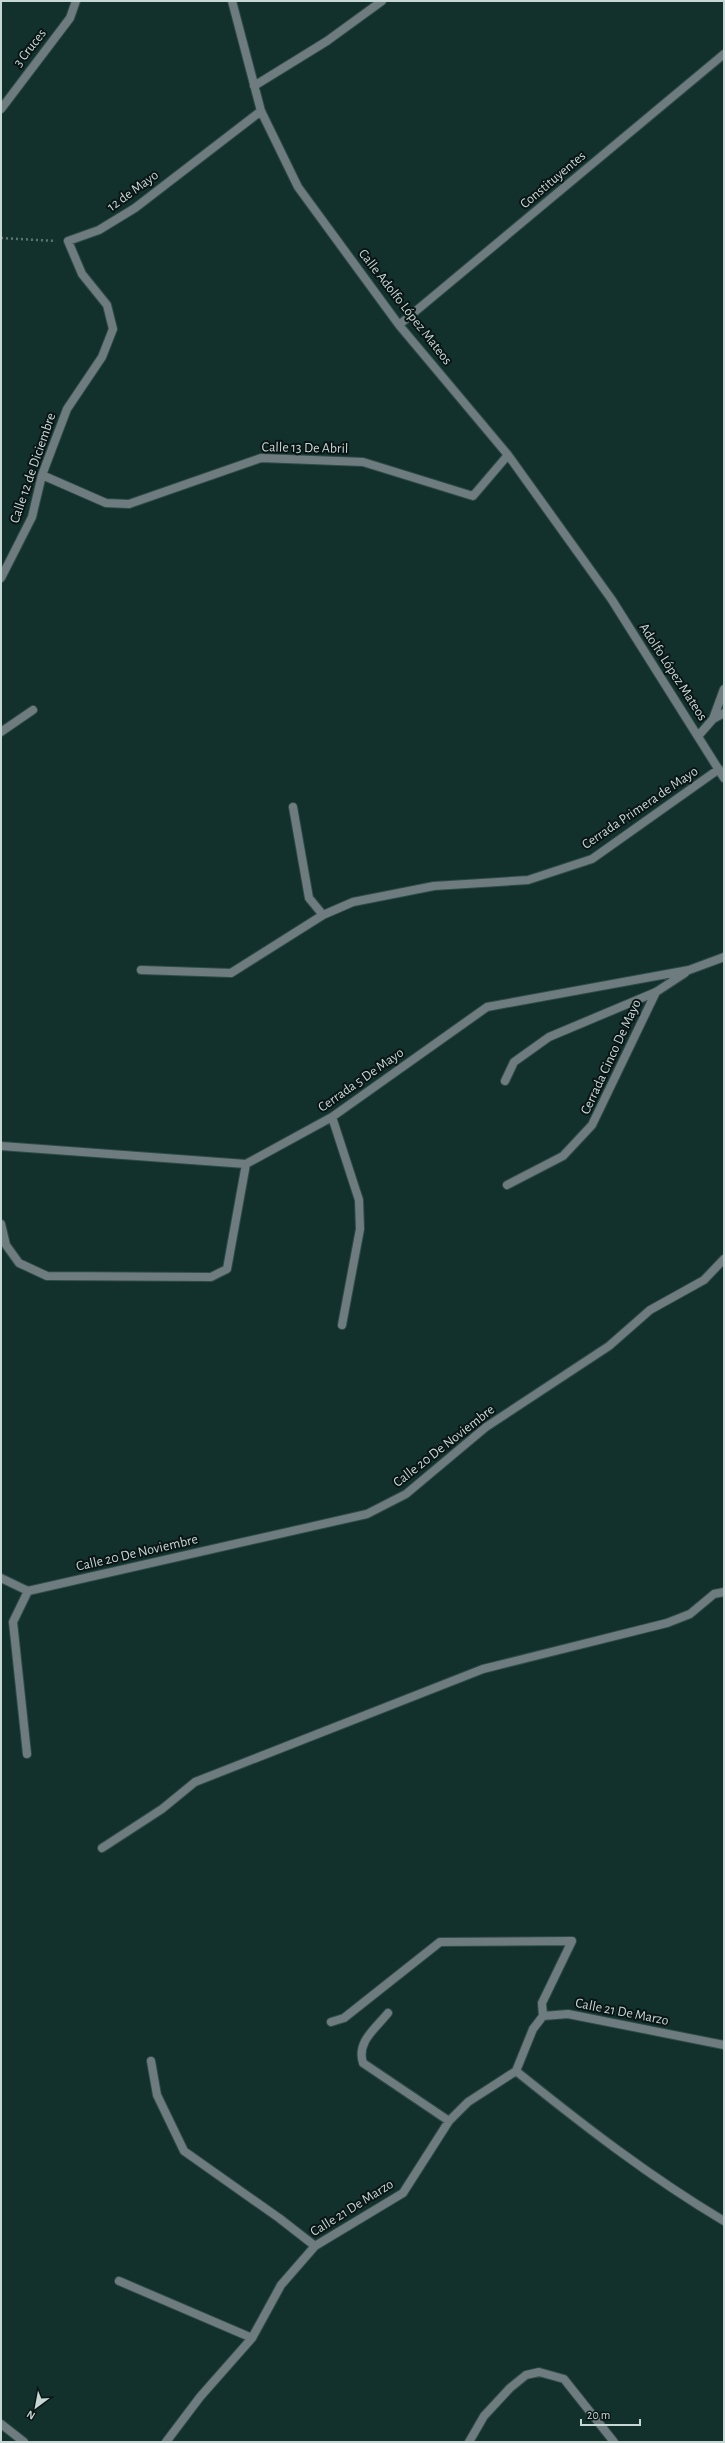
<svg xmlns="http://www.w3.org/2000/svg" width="725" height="2443" viewBox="0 0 725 2443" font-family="'Alegreya Sans',sans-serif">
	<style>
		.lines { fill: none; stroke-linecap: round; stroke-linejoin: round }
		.street-casing { stroke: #2f4c48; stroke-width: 10 }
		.path { stroke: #5d7672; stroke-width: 2.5; stroke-dasharray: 2 3; stroke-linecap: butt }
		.street { stroke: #6e7c7f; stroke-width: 8 }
		.labels { text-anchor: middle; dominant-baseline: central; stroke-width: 4; stroke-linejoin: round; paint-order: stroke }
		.street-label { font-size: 14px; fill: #c6d7d4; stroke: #0a1615 }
	</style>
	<rect width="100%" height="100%" fill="#12312d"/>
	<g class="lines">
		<!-- street casing -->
		<g class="street-casing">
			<path id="street" d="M232 1 261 111 298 187 399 325 508 455 612 600 724 778
				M254 86 327 41 382 1
				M1 109 70 18 76 1
				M399 325 724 54
				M42 475 106 503 129 504 261 458 363 462 473 496 508 455
				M1 578 32 517 42 475 67 409 102 357 113 329 107 305 82 274 68 241 99 230 135 208 261 111
				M713 719 724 689
				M1 732 33 710
				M699 735 713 719 724 713
				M293 807 309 898 323 915
				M141 970 231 973 323 915 353 902 434 886 528 880 592 859 719 769
				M505 1081 514 1062 549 1037 656 992 685 973
				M332 1117 359 1200 360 1229 342 1325
				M1 1146 246 1164 332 1117 487 1007 689 970 724 957
				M507 1185 563 1156 592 1125 656 992
				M1 1224 6 1245 19 1263 47 1276 211 1277 227 1269 246 1164
				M1 1578 28 1591 367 1514 406 1494 486 1427 609 1346 650 1310 704 1280 724 1259
				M27 1754 13 1622 28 1591
				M102 1848 162 1809 195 1782 483 1669 667 1623 690 1614 714 1594 724 1592
				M388 2013C376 2028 356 2042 363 2063L449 2121
				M331 2022 344 2018 440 1942 572 1941 542 2003 543 2016
				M151 2061 157 2095 184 2151 279 2218 315 2246
				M516 2071C583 2125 650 2177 724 2221
				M119 2281 252 2338
				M1 2424 24 2442
				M166 2442 200 2397 252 2338 281 2285 315 2246 403 2193 449 2121 468 2102 516 2071 533 2029 543 2016 568 2014 724 2045
				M469 2442 484 2416 510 2388 526 2375 539 2372 564 2379 614 2442"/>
		</g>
		<!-- path -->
		<path class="path" d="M1 238 56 241"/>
		<!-- street -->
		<use href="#street" class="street"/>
	</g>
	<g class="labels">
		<!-- street labels -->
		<g class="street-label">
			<text transform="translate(30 48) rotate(-52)">3 Cruces</text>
			<text transform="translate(553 180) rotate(-40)">Constituyentes</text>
			<text transform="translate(133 191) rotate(-36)">12 de Mayo</text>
			<text transform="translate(405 307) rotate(52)">Calle Adolfo López Mateos</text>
			<text transform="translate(305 448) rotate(1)">Calle 13 De Abril</text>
			<text transform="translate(33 468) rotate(-71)">Calle 12 de Diciembre</text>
			<text transform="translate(673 672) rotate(57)">Adolfo López Mateos</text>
			<text transform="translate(640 808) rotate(-34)">Cerrada Primera de Mayo</text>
			<text transform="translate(611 1057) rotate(-65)">Cerrada Cinco De Mayo</text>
			<text transform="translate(361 1080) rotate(-35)">Cerrada 5 De Mayo</text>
			<text transform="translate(444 1446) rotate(-38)">Calle 20 De Noviembre</text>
			<text transform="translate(137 1553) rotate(-13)">Calle 20 De Noviembre</text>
			<text transform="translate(622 2012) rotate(11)">Calle 21 De Marzo</text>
			<text transform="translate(352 2208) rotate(-32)">Calle 21 De Marzo</text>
		</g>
	</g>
	<!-- border -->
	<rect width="725" height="2443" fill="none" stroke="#c6d7d4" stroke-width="4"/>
	<!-- north arrow -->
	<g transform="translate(36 2407) rotate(212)" stroke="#0a1615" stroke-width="3" paint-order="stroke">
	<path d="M0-3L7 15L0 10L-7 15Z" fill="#c6d7d4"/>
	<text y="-6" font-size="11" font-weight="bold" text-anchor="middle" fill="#c6d7d4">N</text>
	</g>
	<!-- scale -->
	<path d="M581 2419v6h59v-6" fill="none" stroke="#c6d7d4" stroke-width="2"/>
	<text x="587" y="2419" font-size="12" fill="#c6d7d4" stroke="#0a1615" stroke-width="3" paint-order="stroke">20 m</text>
</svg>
